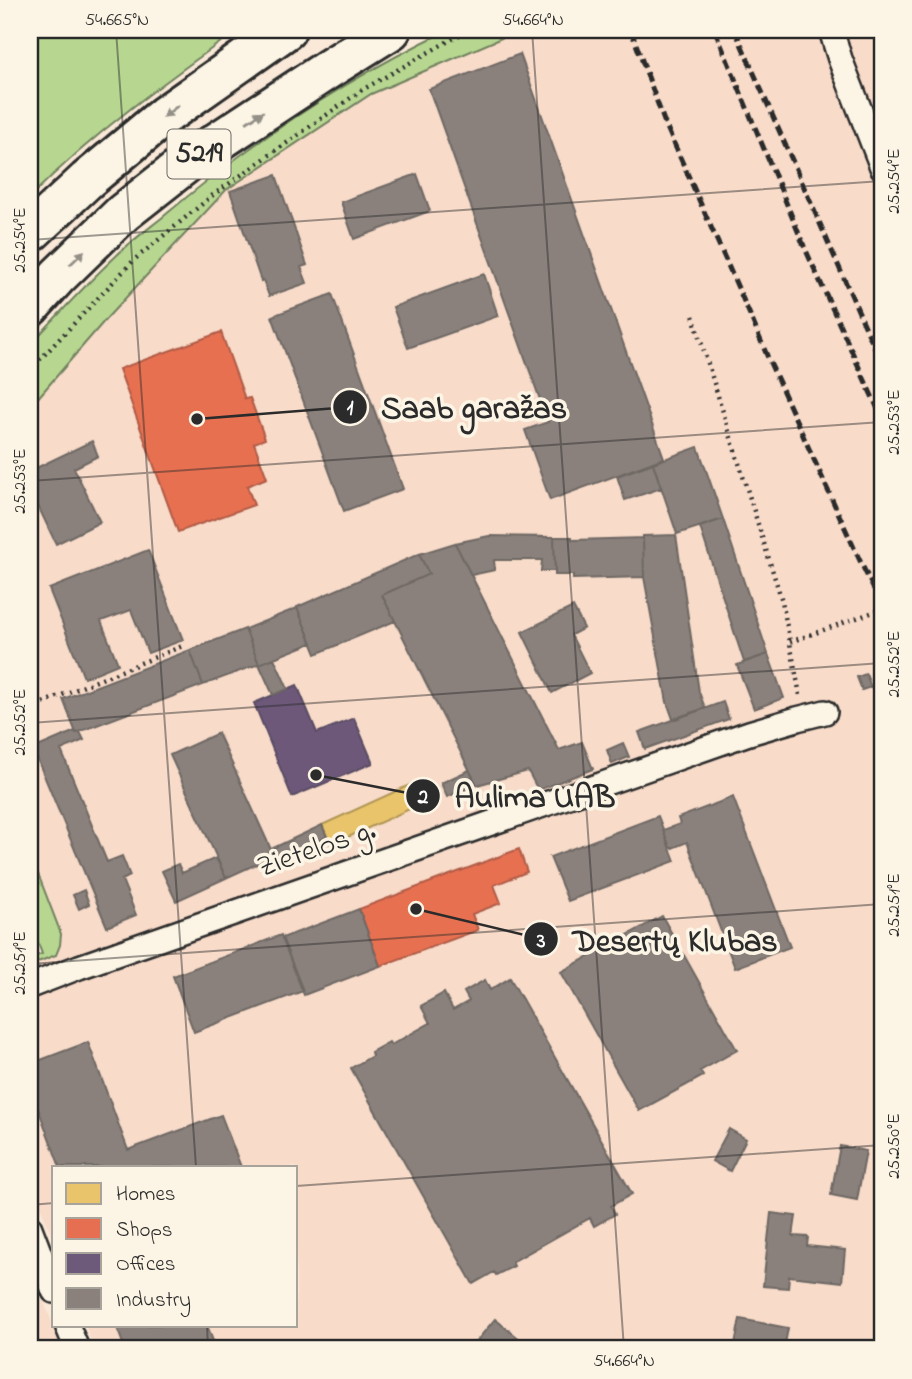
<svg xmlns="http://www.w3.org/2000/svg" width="912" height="1379" viewBox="0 0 912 1379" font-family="'Indie Flower',sans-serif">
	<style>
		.built { fill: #f8dbc9 }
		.green { fill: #b7d791; stroke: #71815e; stroke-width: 2 }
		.homes { fill: #e9c46a; stroke: #b09657; stroke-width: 2 }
		.shops { fill: #e76f51; stroke: #af5b46; stroke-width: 2 }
		.offices { fill: #6d597a; stroke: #594b62; stroke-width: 2 }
		.industry { fill: #8a817c; stroke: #6e6764; stroke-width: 2 }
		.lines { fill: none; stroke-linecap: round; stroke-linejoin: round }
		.street-casing { stroke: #2b2b2b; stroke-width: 28 }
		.highway-casing { stroke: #2b2b2b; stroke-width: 44 }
		.path { stroke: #2b2b2b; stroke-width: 4.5; stroke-dasharray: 2 5; stroke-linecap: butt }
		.street { stroke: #fcf5e5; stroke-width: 23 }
		.highway { stroke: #fcf5e5; stroke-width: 38 }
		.rail { stroke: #2b2b2b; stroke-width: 5; stroke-dasharray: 10 5; stroke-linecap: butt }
		.oneway { fill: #949088 }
		.ticks { fill: none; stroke: #2b2b2b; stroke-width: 2; stroke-opacity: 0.45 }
		.labels { text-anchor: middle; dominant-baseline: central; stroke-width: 7; stroke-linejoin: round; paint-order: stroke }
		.shield { fill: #fcf5e5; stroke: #6a6863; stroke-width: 2 }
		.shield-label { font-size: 28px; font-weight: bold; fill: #2b2b2b }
		.street-label { font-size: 30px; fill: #2b2b2b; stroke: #fcf5e5 }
		.leader { fill: none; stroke: #2b2b2b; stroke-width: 2.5 }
		.callout-dot { fill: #2b2b2b; stroke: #fcf5e5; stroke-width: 2.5 }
		.mark-label { font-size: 21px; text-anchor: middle; font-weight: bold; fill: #fff }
		.callout-label { font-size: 32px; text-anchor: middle; font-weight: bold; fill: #2b2b2b; stroke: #fcf5e5; stroke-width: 7; stroke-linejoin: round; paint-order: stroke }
		.neatline { fill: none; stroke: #2b2b2b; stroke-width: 2.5 }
		.ticks-label { font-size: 18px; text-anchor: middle; fill: #2b2b2b }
	</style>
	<rect width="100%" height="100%" fill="#fae9d8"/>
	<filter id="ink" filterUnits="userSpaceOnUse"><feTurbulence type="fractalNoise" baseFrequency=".0143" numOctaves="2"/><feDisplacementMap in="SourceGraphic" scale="14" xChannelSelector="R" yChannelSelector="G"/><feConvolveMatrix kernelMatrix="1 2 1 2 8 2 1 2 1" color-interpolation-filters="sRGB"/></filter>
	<g filter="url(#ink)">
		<!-- built -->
		<path class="built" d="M520 30H882V1349H94L85 1325H296V1167H54V1243L30 1178V965L56 955 60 945 61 934 30 853V407L106 319 226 190 371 94Z
			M30 1268 63 1349H30Z"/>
		<!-- green -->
		<path class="green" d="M30 30H238C165 81 93 134 30 197Z
			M448 30H520L371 94 226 190 106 319 30 407V345C58 315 85 285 115 257 130 242 148 229 164 216 251 142 346 79 448 30Z
			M30 853 61 934 60 945 56 955 30 965V958L42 954 30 921Z"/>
		<!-- homes -->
		<path class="homes" d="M416 782 425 802 331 845 322 825Z"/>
		<!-- shops -->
		<path class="shops" d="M221 332 245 399 250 398 265 439 254 443 267 478 247 486 254 505 178 532 119 369Z
			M519 849 527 872 494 885 501 903 472 914 478 930 380 966 359 909Z"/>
		<!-- offices -->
		<path class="offices" d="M297 685 317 733 354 718 373 763 292 797 254 703Z"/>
		<!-- industry -->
		<path class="industry" d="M520 54 664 458 550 500 525 430 548 422 429 89Z
			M417 174 430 211 354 239 341 202Z
			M276 175 307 265 301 267 307 283 269 296 263 280 261 281 230 191Z
			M484 274 498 316 408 348 393 307Z
			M332 294 403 489 344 511 272 316Z
			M92 441 98 456 74 468 100 522 56 544 30 489V471Z
			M698 447 723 519 677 534 653 463Z
			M653 463 661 488 625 500 617 476Z
			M723 519 768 654 744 662 700 527Z
			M676 535 699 692 705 708 673 719 667 702 644 577 643 536Z
			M489 536 554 537 555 571H541L542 560H494L495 570 471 575 455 543Z
			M554 537H572V540L643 538 644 577 573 579V575H555Z
			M455 543 559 750 582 742 593 769 538 790 528 771 477 785 382 595 429 574 419 554Z
			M148 550 183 640 148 653 131 610 101 621 118 664 84 678 49 589Z
			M419 554 429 574 382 595 395 621 316 654 297 607Z
			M573 607 584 628 571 635 590 673 552 693 522 632Z
			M297 608 312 643 259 664 245 629Z
			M245 629 259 664 203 685 190 650Z
			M190 650 203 685 76 733 63 699Z
			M768 654 784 698 754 709 737 665Z
			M274 658 288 689 273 695 259 664Z
			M866 674 871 687 862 690 857 677Z
			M723 702 729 719 645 749 639 732Z
			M75 731 76 733 80 732 84 740 61 750 107 862 122 856 130 876 122 880 136 915 107 927 33 749Z
			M218 733 274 856 226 878 170 755Z
			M623 743 629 757 612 764 607 750Z
			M469 770 477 785 447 797 441 783Z
			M733 797 790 947 735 968 687 842 670 849 663 830 680 824 678 818Z
			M658 816 675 861 568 901 550 857Z
			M322 825 327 837 276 861 271 849Z
			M216 858 226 878 176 901 162 871 178 864 182 873Z
			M84 890 89 904 79 909 73 895Z
			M359 909 380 966 304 995 282 938Z
			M662 916 737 1050 700 1071 703 1076 639 1111 561 972Z
			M281 935 303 991 194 1032 173 976Z
			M510 978 632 1194 611 1206 615 1214 594 1226 590 1218 512 1262 514 1266 496 1275 494 1272 473 1284 351 1068 372 1056 371 1052 389 1042 391 1045 430 1023 421 1006 444 993 453 1010 469 1001 464 992 485 980 490 990Z
			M88 1042 128 1150 221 1115 241 1167H86V1166L82 1167H60L30 1087V1064Z
			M729 1129 746 1139 730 1171 712 1161Z
			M840 1146 866 1151 857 1200 831 1195Z
			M771 1213 796 1216 793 1236 808 1237 807 1246 845 1250 842 1282 789 1276 788 1288 763 1286Z
			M495 1319 532 1349H470Z
			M740 1319 788 1328 784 1349H734Z
			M116 1325H207L216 1349H125Z"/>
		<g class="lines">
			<!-- street casing -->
			<g class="street-casing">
				<path id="street" d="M831 30 840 59 882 167
					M30 986 79 967 749 733 797 719 825 712
					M30 1228 54 1291
					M67 1325 77 1349"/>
			</g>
			<!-- highway casing -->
			<g class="highway-casing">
				<path id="highway" d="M30 233 87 180 165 115 286 30
					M30 307 58 276 123 213 193 158 330 68 391 30"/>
			</g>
			<!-- path -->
			<path class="path" d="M693 316 782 601 800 695
				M30 370 134 260 213 195 362 90 468 30
				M790 642 882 609
				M30 708 185 645"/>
			<!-- street -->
			<use href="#street" class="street"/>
			<!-- highway -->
			<use href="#highway" class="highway"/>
			<!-- rail -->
			<path class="rail" d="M631 30 664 121 750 315 771 365 861 563 882 606
				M715 30 804 246 882 418
				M735 30 882 365"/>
		</g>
		<!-- one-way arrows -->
		<defs><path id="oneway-solid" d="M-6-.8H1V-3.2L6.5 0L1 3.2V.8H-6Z" transform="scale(1.75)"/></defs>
		<g class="oneway">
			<use href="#oneway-solid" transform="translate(171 111) rotate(143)"/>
			<use href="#oneway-solid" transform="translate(255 117) rotate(-33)"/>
			<use href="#oneway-solid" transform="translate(77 258) rotate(-44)"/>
		</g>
	</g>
	<!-- ticks -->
	<path class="ticks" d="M116 30 196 1167M532 30 624 1349M30 240 882 181M30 481 882 422M30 723 882 663M30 964 882 904M296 1186 882 1145M30 1205 54 1203M207 1325 208 1349"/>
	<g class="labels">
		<!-- shield labels -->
		<rect class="shield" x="167.5" y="129.5" width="63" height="49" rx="5"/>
		<g class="shield-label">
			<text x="199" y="154">5219</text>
		</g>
		<!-- street labels -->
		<g class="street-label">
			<text transform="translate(317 850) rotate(-19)">Zietelos g.</text>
		</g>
	</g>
	<!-- callouts -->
	<path class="leader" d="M197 419L350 407M316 775L423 796M416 909L541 939"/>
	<g class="callout-dot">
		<circle cx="197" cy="419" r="7"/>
		<circle cx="316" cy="775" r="7"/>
		<circle cx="416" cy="909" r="7"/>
		<circle cx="350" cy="407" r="18"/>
		<circle cx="423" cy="796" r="18"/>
		<circle cx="541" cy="939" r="18"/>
	</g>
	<g class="mark-label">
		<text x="350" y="414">1</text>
		<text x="423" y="803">2</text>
		<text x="541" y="947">3</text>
	</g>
	<g class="callout-label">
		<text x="474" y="418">Saab garažas</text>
		<text x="535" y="807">Aulima UAB</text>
		<text x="675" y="951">Desertų Klubas</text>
	</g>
	<!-- margin -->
	<rect width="912" height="1379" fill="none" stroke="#fcf5e5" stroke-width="77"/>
	<!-- legend -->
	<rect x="52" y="1166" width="245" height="161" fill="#fcf5e5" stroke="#a8a49b" stroke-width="2"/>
	<rect x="66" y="1183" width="35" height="21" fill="#e9c46a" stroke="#a8a49b" stroke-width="2"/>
	<text x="116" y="1200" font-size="21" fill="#2b2b2b">Homes</text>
	<rect x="66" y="1218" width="35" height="21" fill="#e76f51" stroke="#a8a49b" stroke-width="2"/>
	<text x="116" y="1236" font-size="21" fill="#2b2b2b">Shops</text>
	<rect x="66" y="1253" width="35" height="21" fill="#6d597a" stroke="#a8a49b" stroke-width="2"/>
	<text x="116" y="1270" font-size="21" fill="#2b2b2b">Offices</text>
	<rect x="66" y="1288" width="35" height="21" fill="#8a817c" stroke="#a8a49b" stroke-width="2"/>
	<text x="116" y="1306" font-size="21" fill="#2b2b2b">Industry</text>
	<rect x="38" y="38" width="836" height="1302" class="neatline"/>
	<g class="ticks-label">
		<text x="117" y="25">54.665°N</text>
		<text x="533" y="25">54.664°N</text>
		<text transform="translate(893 181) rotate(-90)" y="6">25.254°E</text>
		<text transform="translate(19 240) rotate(-90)" y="6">25.254°E</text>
		<text transform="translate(893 422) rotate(-90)" y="6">25.253°E</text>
		<text transform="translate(19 481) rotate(-90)" y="6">25.253°E</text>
		<text transform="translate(893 664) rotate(-90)" y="6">25.252°E</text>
		<text transform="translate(19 722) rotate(-90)" y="6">25.252°E</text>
		<text transform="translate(893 905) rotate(-90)" y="6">25.251°E</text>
		<text transform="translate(19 963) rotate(-90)" y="6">25.251°E</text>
		<text transform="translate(893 1146) rotate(-90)" y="6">25.250°E</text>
		<text x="624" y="1366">54.664°N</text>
	</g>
</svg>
